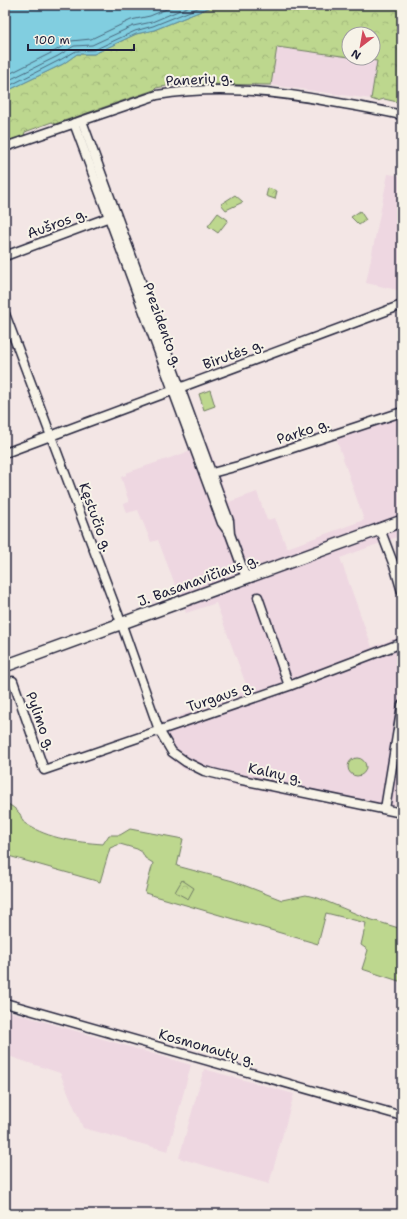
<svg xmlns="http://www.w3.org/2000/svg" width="407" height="1219" viewBox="0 0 407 1219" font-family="'Shantell Sans',sans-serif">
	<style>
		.built { fill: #eed7e1 }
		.grass { fill: #bdd78e; stroke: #707c64 }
		.park { fill: url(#park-crowns); stroke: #707c64 }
		.water { fill: #81cee0; stroke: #5b899e }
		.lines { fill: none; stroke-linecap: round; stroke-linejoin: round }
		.shore { stroke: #48677d; stroke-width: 1 }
		.minor-casing { stroke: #22223b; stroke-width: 11 }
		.major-casing { stroke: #22223b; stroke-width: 14 }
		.minor { stroke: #f7f3e8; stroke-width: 8 }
		.major { stroke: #f7f3e8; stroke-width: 11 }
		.labels { text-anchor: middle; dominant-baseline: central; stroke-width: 4; stroke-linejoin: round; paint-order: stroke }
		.street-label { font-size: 14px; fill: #22223b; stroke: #f7f3e8 }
	</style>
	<defs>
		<pattern id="park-crowns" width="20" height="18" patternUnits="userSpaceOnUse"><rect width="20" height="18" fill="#bdd78e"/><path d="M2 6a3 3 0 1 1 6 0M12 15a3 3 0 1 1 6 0" fill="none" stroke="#a2b87b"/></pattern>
	</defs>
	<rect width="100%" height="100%" fill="#f3e6e5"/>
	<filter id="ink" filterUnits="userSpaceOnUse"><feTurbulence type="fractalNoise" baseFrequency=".025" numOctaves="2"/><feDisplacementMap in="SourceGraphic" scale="8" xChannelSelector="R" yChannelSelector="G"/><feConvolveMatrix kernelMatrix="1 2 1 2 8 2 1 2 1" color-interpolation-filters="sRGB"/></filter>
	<g filter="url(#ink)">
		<!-- built -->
		<path class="built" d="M277 47 377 61 371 99 271 85Z
			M388 174 402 176V291L366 283Z
			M402 408V535L340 558 372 647 402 636V754L392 816 234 785 184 769 170 758 151 727 248 690 216 603 186 613 158 540 151 542 138 510 127 513 124 504 129 502 121 477 126 475V473L208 445 229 502 257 492 267 520 275 518 287 548 364 520 333 429Z
			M5 1010 191 1065 168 1151 83 1128 60 1073 5 1055Z
			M204 1069 294 1094 269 1184 179 1158Z"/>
		<!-- grass -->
		<path class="grass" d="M218 213 228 220 218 233 208 226Z
			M210 390 215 406 204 410 199 394Z
			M348 767a9 9 0 1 1 18 0a9 9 0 1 1-18 0Z
			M5 803C11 805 16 809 20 814 22 818 22 822 26 824 49 839 76 842 103 844L109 835H120L130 829 183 839 177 866 233 881 282 900 306 895 318 898 369 919 402 929V982L362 969 368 950 361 945 366 923 326 913 318 944 145 893 153 863 145 858 142 852 137 849 120 844 110 848 100 882 5 855Z"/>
		<!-- park -->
		<path class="park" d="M216 5H402V103L384 99 377 101 371 99 377 61 353 58H373V34H349V57L277 47 271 85 192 84 189 82 156 88 154 90 55 124 52 122 25 132 24 136 5 142V92L63 64 77 54H94L136 34 154 30Z
			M268 188 277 191 275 199 266 196Z
			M235 195 243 202 226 210 221 204Z
			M360 211 366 220 359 225 351 217Z
			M182 880 194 888 188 899 175 892Z"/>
		<!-- water -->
		<path class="water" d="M5 5H216L154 30 136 34 94 54H77L63 64 5 92Z"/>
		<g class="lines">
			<!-- shore -->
			<path class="shore" d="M5 76 55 51 71 41 91 39 131 20 150 16 176 5
				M5 82 58 56 74 46 92 45 133 26 152 22 192 5
				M5 88 60 60 76 51 94 50 135 31 153 26 205 5"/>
			<!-- minor casing -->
			<g class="minor-casing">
				<path id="minor" d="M82 121 229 521 230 534
					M74 123 222 523 230 534 246 578
					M5 147 157 95C216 85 274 91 333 102 356 106 379 110 402 115
					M5 256 115 215
					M5 314 118 614 159 730 172 752 186 762 204 771 237 779 402 813
					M5 453 402 305
					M212 473 238 466 402 412
					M380 529 395 568 402 592
					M258 597 289 686
					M5 657 8 665
					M13 681 44 770 289 686 402 643
					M385 809 402 705
					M5 1003 402 1116"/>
			</g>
			<!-- major casing -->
			<g class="major-casing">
				<path id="major" d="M5 666 402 521"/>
			</g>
			<!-- minor -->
			<use href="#minor" class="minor"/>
			<!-- major -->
			<use href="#major" class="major"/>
		</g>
	</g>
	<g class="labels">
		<!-- street labels -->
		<g class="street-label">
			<text transform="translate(199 79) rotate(-3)">Panerių g.</text>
			<text transform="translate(57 223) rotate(-20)">Aušros g.</text>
			<text transform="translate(163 325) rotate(70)">Prezidento g.</text>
			<text transform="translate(233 354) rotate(-20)">Birutės g.</text>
			<text transform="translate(303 431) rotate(-18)">Parko g.</text>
			<text transform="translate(96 517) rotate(70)">Kęstučio g.</text>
			<text transform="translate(198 580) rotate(-20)">J. Basanavičiaus g.</text>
			<text transform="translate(220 696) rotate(-19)">Turgaus g.</text>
			<text transform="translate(41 721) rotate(70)">Pylimo g.</text>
			<text transform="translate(275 773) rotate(12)">Kalnų g.</text>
			<text transform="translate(207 1047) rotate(16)">Kosmonautų g.</text>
		</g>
	</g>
	<!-- margin -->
	<rect width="407" height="1219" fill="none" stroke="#f7f3e8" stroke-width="20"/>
	<rect x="10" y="10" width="387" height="1199" fill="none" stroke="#22223b" stroke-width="1.5" filter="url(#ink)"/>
	<!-- north arrow -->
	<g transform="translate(361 46) rotate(211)"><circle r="19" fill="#f7f3e8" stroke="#a29fa3"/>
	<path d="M0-3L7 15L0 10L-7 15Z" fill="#d1495b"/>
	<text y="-6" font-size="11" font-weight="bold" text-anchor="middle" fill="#22223b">N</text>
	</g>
	<!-- scale -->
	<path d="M28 44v6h106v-6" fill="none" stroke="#22223b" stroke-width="2"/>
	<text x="34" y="44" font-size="12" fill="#22223b" stroke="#f7f3e8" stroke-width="3" paint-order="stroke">100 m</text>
</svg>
